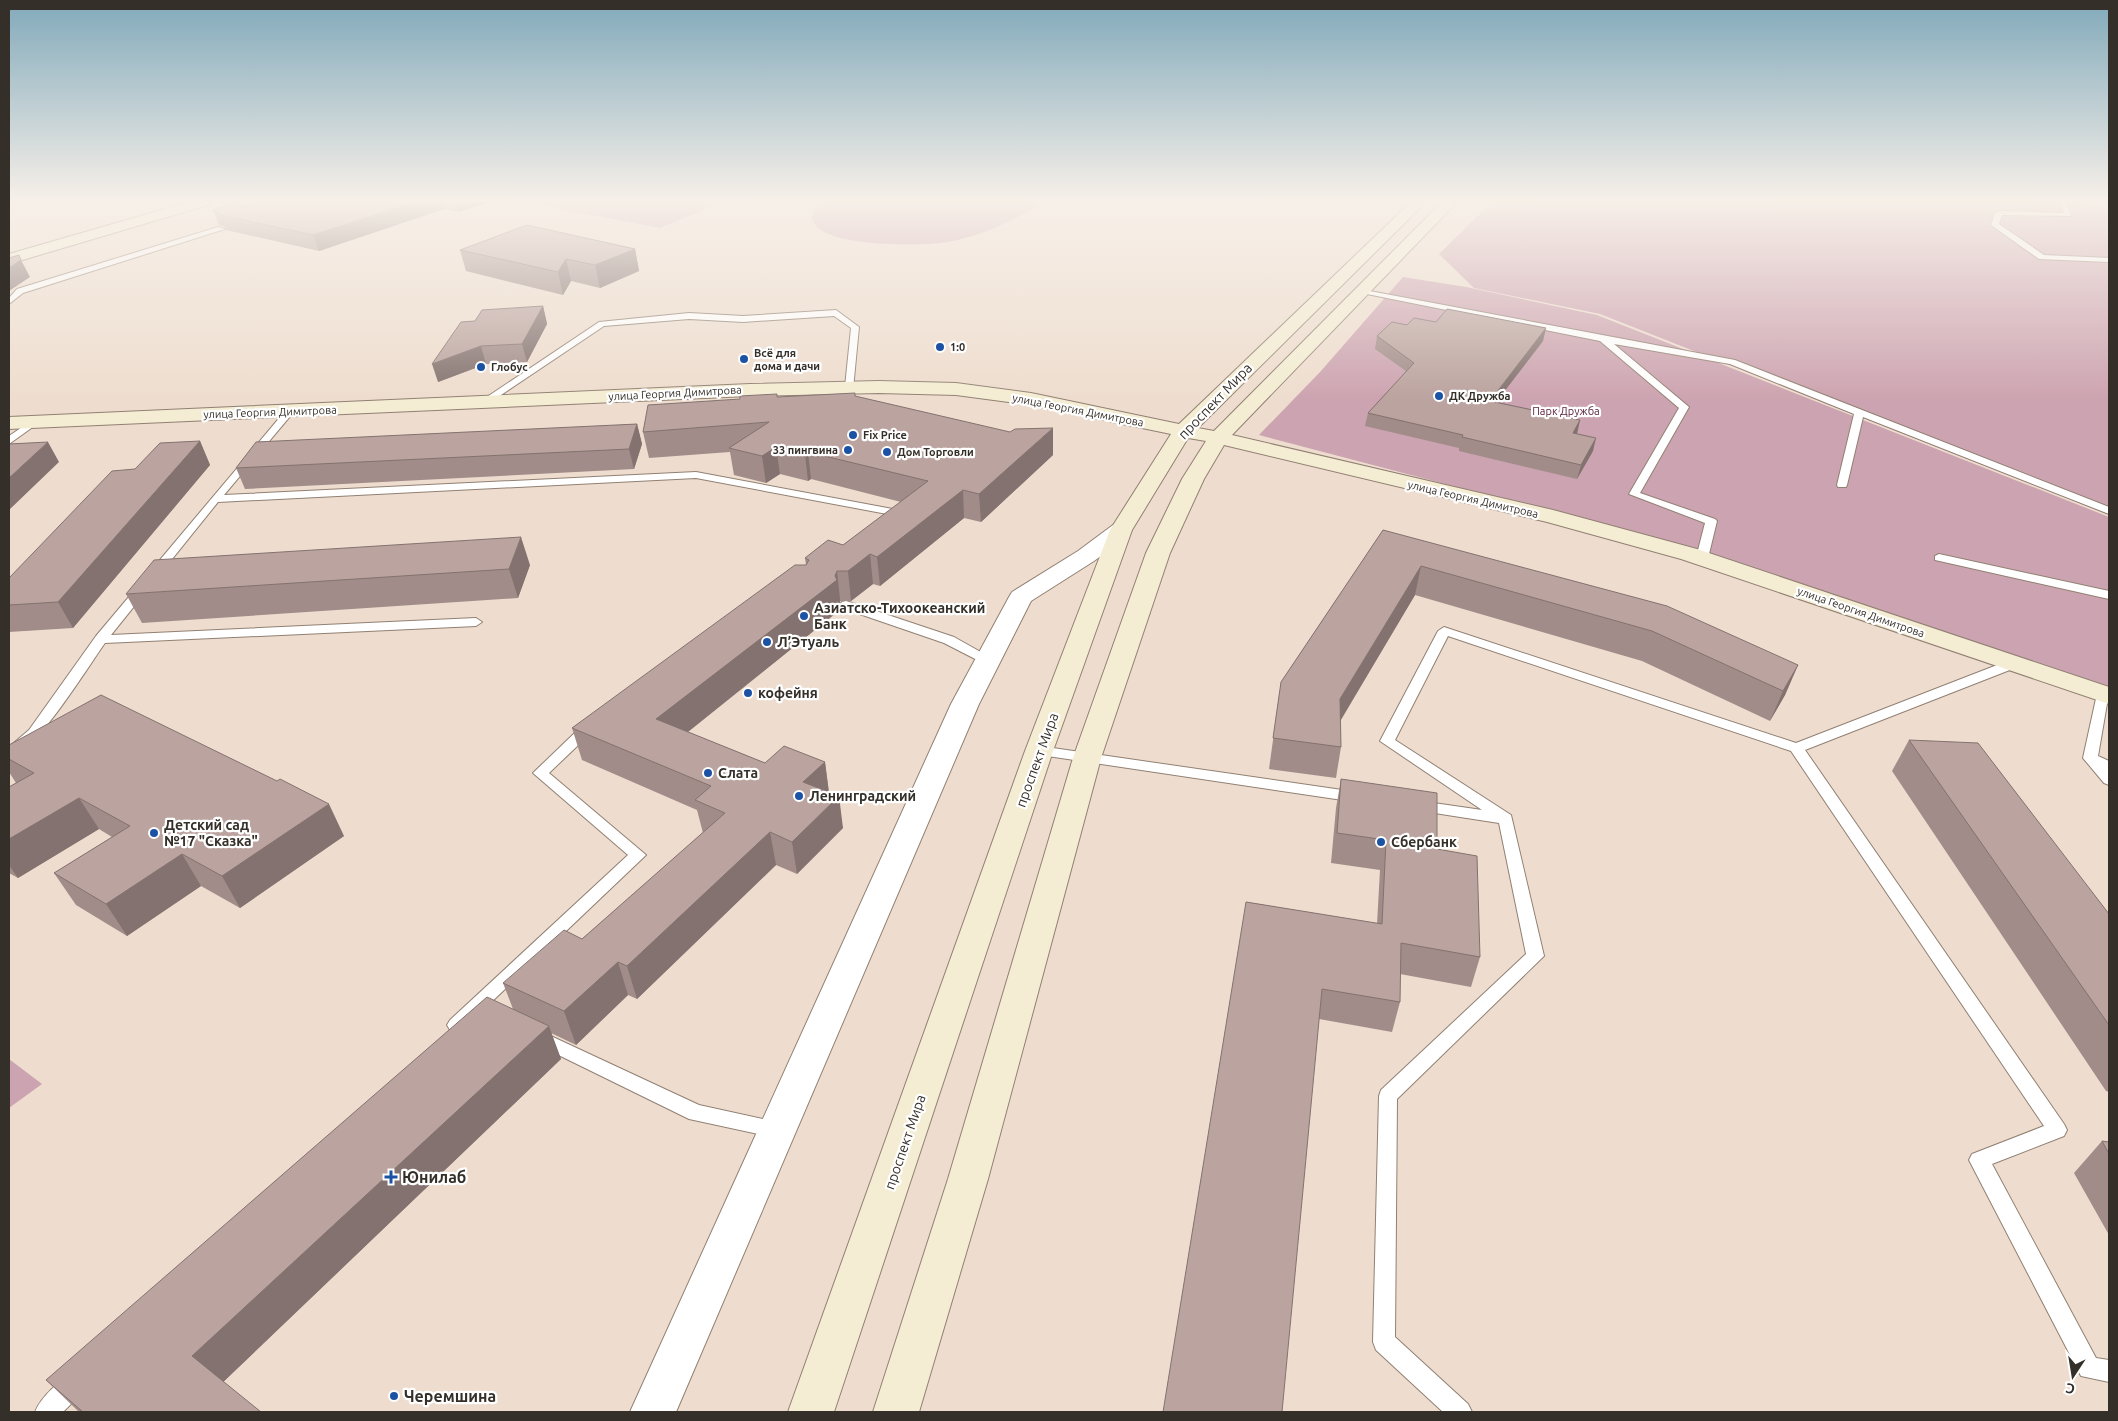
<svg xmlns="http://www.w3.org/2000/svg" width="2118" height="1421" viewBox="0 0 2118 1421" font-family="Ubuntu,sans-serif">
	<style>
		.green { fill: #cca3b0 }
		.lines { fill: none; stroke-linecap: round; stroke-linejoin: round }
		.lane-casing { stroke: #918073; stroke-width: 2 }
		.street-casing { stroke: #918073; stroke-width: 2 }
		.secondary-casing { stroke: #918073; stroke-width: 2 }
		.lane { fill: #fff; fill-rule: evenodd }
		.street { fill: #fff; fill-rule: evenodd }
		.secondary { fill: #f4edd3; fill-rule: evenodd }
		.wall { fill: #a18c89 }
		.shaded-wall { fill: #83726f }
		.building { fill: #bba39f; stroke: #83726f }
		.poi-dot { fill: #1b52a4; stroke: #fff; stroke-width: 2 }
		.labels { text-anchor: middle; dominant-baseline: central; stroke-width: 4.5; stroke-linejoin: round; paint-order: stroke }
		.far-poi-label { font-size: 11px; font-weight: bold; fill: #352f29; stroke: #fff; text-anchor: start }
		.far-street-label { font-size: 11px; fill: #352f29; stroke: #fff }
		.far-park-label { font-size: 11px; fill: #5b253b; stroke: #fff }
		.street-label { font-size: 14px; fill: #352f29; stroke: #fff }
		.poi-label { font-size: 14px; font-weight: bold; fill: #352f29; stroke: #fff; text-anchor: start }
		.near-poi-label { font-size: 16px; font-weight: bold; fill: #352f29; stroke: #fff; text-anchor: start }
	</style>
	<rect width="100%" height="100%" fill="#eeddce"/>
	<!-- green -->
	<path class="green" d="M547 202H723L660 228 540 205Z
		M821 202H1045C1013 220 984 236 947 242 923 246 823 248 813 221 810 214 815 206 821 202Z
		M1492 202H2073L2109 207V515L1600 314 1474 288 1439 254Z
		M1403 277 1466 287 1597 315 2109 517V690L1685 547 1259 435 1321 371Z
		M9 1059 42 1084 9 1108Z"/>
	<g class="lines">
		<!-- lane casing -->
		<g class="lane-casing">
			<path id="lane" d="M223 202H232L262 214 256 215Z
				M2060 202H2066L2071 216 2002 215 1999 224 2044 255 2109 258V262L2039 259 1991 225 1995 213 1999 211 2064 213Z
				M218 227 225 229 23 293 9 304V298L17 289Z
				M1359 289 1735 360 2109 507V514L1863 417 1847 485 1846 487H1838L1837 485 1854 414 1730 364 1614 344 1689 407 1640 493 1715 519 1717 521 1708 558 1706 560H1698L1696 558 1705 523 1629 494 1679 408 1600 341 1362 293 1358 291Z
				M836 310 859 327 853 389 845 387 851 328 834 316 743 322 689 319 604 326 486 405 478 403 599 322 689 313 743 316Z
				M289 409 292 410V414L224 495 696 472 898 510 904 513 890 520 884 517 887 514 696 478 218 502 111 635 476 618 482 622 476 626 105 643C87 668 36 752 9 759V747L29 730 96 636 286 410Z
				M34 419 37 420V424L9 444V436Z
				M1939 554 2109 591V599L1935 560V556Z
				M846 601 954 637 995 660 988 664 983 663 944 643 842 608 840 605 842 602Z
				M1444 627 1796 743 2010 660H2020L2022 663 2020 666 1805 750 2064 1124 2067 1130 2064 1136 1992 1164 2096 1358 2109 1360V1382L2081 1376 1969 1160 1972 1154 2044 1126 1791 751 1448 636 1395 740 1511 815 1544 956 1397 1099 1395 1337 1468 1404 1472 1412H1443L1376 1350 1373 1342 1379 1096 1381 1090 1526 954 1499 823 1415 810 1412 806 1415 802 1420 801 1482 810 1380 741 1438 631Z
				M2104 690 2109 692 2098 756 2109 761V785L2104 783 2083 758 2097 694Z
				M588 724 595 728 593 731 549 773 646 855 462 1030 456 1032 450 1030 447 1025 450 1020 628 855 533 773 583 725Z
				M1039 746 1356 792 1363 797 1356 802 1034 754 1032 751 1034 748Z
				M540 1031 699 1105 777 1122 784 1124 787 1130 784 1136 777 1138 689 1119 534 1043 531 1038 534 1033Z
				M75 1373 83 1376 86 1384 83 1392 63 1412H35C41 1397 60 1379 75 1373Z"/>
		</g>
		<!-- street casing -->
		<g class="street-casing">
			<path id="street" d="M1121 523 1129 525 1132 530 1129 535 1094 561 1031 601 979 704 676 1412H630L951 704 1009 597 1012 592 1078 551 1113 525Z"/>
		</g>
		<!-- secondary casing -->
		<g class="secondary-casing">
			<path id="secondary" d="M189 202H210L208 205 9 264V254Z
				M1411 202H1426L1198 428 1214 431 1442 202H1457L1232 435 1553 510 1697 549 2109 687V704L1681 559 1547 522 1224 445 1204 479 1170 553 1101 758 988 1179 919 1412H873L948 1179 1073 758 1146 553 1182 479 1206 441 1188 438 1132 530 1053 751 834 1412H788L1025 751 1110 530 1171 434 1031 405 956 395 879 393 750 396 9 429V417L750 384 879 381 956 383 1031 393 1179 424Z"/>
		</g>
		<!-- lane -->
		<use href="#lane" class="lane"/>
		<!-- street -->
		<use href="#street" class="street"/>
		<!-- secondary -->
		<use href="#secondary" class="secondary"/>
	</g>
	<!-- wall -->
	<path class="wall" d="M260 202H490L459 212 444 209 319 251 226 230 225 227 219 225 213 210 239 208Z
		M635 249 639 271 600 288 571 281 563 295 466 271 460 250Z
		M543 306 547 324 527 362 486 364 438 382 475 321Z
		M1436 322 1543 341 1496 402 1580 420 1577 433 1593 451 1577 479 1459 451V448L1365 426 1368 413 1406 371 1375 349 1377 336 1407 325Z
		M855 396 1053 455 981 522 964 518 880 586 873 584 851 601H840L841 609 688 732 765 763 825 762 829 792 843 828 797 874 776 865 637 999 628 995 576 1045 551 1033 561 1059 223 1382 261 1412H79L46 1380 513 1009 503 983 582 939 703 833 697 810 582 760 572 728 806 565 805 558 843 545 901 502 811 479 808 481 780 474 766 483 734 475 730 452 649 458 643 432 778 397Z
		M637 424 642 444 634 469 245 489 236 468Z
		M200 441 210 465 73 628 9 632V578L135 469Z
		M1383 530 1798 665 1785 695 1770 721 1642 661 1415 595 1340 720 1341 747 1336 778 1269 769 1281 682Z
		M530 565 518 598 142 623 126 594Z
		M1909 740 2109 914V1092L2106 1091 1892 771Z
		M9 745 344 836 240 908 201 886 127 936 76 905 54 873 112 837 99 829 18 878 9 873V787L16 783 9 772Z
		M1341 779 1437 849 1480 957 1471 987 1400 974V1002L1392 1032 1319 1019 1246 902 1377 924 1380 870 1331 863 1336 808Z
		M2102 1141 2109 1142V1235L2074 1173Z"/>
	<!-- shaded-wall -->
	<path class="shaded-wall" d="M415 202H442L444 209 319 251 313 235Z
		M456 202H490L459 212Z
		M635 249 639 271 600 288 595 265Z
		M566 259 571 281 563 295 558 272Z
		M21 260 30 277 9 291V268Z
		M543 306 547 324 527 362 522 344Z
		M1546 328 1543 341 1487 414 1490 401Z
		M481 346 486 364 438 382 432 364Z
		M1580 420 1577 434 1573 433Z
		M637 424 642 444 634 469 629 449Z
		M1053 428V455L981 522 979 494Z
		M1596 438 1593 451 1577 479 1581 465Z
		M200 441 210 465 73 628 58 602Z
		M48 442 59 462 9 510V478Z
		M776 447 780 474 766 483 762 456Z
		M808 452 811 479 808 481 805 454Z
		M963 490 964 518 880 586 877 557Z
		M521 537 530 565 518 598 509 569Z
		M870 554 873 584 851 601 848 571Z
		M1421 566 1415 595 1335 730 1340 699Z
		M837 571 841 609 664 751 656 719Z
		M1798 665 1785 695 1770 721 1783 691Z
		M825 762 829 794 803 782Z
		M839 796 843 828 797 874 792 842Z
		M79 798 99 829 18 878 9 865V839Z
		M329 804 344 836 240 908 222 876Z
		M770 832 776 865 637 999 627 966Z
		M182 854 201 886 127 936 106 904Z
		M618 962 628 995 576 1045 564 1011Z
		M549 1026 561 1059 218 1387 192 1356Z"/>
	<!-- building -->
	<path class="building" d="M261 202H415L313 235 220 215 219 212 213 210 236 203 239 208Z
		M527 225 635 249 595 265 566 259 558 272 460 250Z
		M19 255 21 260 9 268V258Z
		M543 306 522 344 481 346 432 364 461 322 475 321 482 310Z
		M1447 309 1546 328 1490 401 1580 420 1573 433 1596 438 1581 465 1462 437 1463 435 1368 413 1414 363 1377 336 1392 322 1407 325 1414 318 1436 322Z
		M855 393V396L1010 432 1015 429 1053 428 979 494 963 490 877 557 870 554 848 571H837L835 576 837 580 656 719 765 763 784 746 825 762 803 782 839 796 792 842 770 832 627 966 618 962 564 1011 503 983 564 930 582 939 725 813 695 800 711 786 572 728 795 565H806L809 560 805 558 828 540 843 545 928 481 808 452 805 454 776 447 762 456 729 448 769 422 643 432 648 405 740 399V396L777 394V397Z
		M637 424 629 449 236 468 256 442Z
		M200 441 58 602 9 605V578L112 471 135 469 160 443Z
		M48 442 9 478V444Z
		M1383 530 1667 606 1798 665 1783 691 1652 631 1421 566 1340 699 1341 747 1273 738 1281 682Z
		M521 537 509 569 126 594 154 560Z
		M101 695 277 781 280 779 329 804 222 876 182 854 106 904 54 873 130 826 79 798 9 839V787L34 773 9 759V745Z
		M1909 740 1978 743 2109 914V1025Z
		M1341 779 1437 793V849L1477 856 1480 957 1401 943 1400 1002 1322 989 1282 1412H1163L1246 902 1382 924 1386 840 1337 833Z
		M487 997 549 1026 192 1356 261 1412H83L46 1380Z
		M2102 1141 2109 1142V1154Z"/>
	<!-- sky -->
	<linearGradient id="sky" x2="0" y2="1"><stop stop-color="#81a9ba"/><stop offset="0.5" stop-color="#f7f0e9"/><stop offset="1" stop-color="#f7f0e9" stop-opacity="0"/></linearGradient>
	<rect width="2118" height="401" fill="url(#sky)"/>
	<!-- markers -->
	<g class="poi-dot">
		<circle cx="940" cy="347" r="5"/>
		<circle cx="744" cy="359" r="5"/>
		<circle cx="481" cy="367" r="5"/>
		<circle cx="1439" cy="396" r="5"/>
		<circle cx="853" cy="435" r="5"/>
		<circle cx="848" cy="450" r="5"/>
		<circle cx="887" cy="452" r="5"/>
		<circle cx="804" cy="616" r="5"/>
		<circle cx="767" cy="642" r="5"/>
		<circle cx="748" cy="693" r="5"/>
		<circle cx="708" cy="773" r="5"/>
		<circle cx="799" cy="796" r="5"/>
		<circle cx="154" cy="833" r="5"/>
		<circle cx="1381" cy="842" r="5"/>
		<path d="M388.5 1169.5h5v5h5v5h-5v5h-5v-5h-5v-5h5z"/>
		<circle cx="394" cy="1396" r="5"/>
	</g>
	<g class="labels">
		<!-- far-poi labels -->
		<g class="far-poi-label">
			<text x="950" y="347">1:0</text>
			<text x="754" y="353">Всё для<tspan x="754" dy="13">дома и дачи</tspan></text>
			<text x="491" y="367">Глобус</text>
			<text x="1449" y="396">ДК Дружба</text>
			<text x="863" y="435">Fix Price</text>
			<text x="838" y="450" text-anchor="end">33 пингвина</text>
			<text x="897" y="452">Дом Торговли</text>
		</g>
		<!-- far-street labels -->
		<g class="far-street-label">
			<text transform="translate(675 393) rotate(-3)">улица Георгия Димитрова</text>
			<text transform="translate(1078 410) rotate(11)">улица Георгия Димитрова</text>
			<text transform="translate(270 412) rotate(-2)">улица Георгия Димитрова</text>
			<text transform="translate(1473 499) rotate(13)">улица Георгия Димитрова</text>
			<text transform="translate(1861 612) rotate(19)">улица Георгия Димитрова</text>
		</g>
		<!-- far-park labels -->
		<g class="far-park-label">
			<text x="1566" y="411">Парк Дружба</text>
		</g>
		<!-- street labels -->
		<g class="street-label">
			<text transform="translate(1215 401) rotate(-46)">проспект Мира</text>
			<text transform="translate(1037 760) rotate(-70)">проспект Мира</text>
			<text transform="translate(905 1142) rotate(-71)">проспект Мира</text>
		</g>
		<!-- poi labels -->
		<g class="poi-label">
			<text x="814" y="608">Азиатско-Тихоокеанский<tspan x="814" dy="16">Банк</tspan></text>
			<text x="777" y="642">Л’Этуаль</text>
			<text x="758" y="693">кофейня</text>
			<text x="718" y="773">Слата</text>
			<text x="809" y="796">Ленинградский</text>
			<text x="164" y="825">Детский сад<tspan x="164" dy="16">№17 "Сказка"</tspan></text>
			<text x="1391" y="842">Сбербанк</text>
		</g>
		<!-- near-poi labels -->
		<g class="near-poi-label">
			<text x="402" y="1177">Юнилаб</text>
			<text x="404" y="1396">Черемшина</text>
		</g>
	</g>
	<!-- border -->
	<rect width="2118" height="1421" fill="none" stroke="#352f29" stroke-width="20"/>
	<!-- north arrow -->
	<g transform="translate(2073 1376) rotate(192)" stroke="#ffffff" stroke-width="4" paint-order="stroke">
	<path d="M0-4L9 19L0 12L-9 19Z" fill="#352f29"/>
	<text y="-8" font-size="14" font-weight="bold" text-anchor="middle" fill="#352f29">С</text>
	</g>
</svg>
